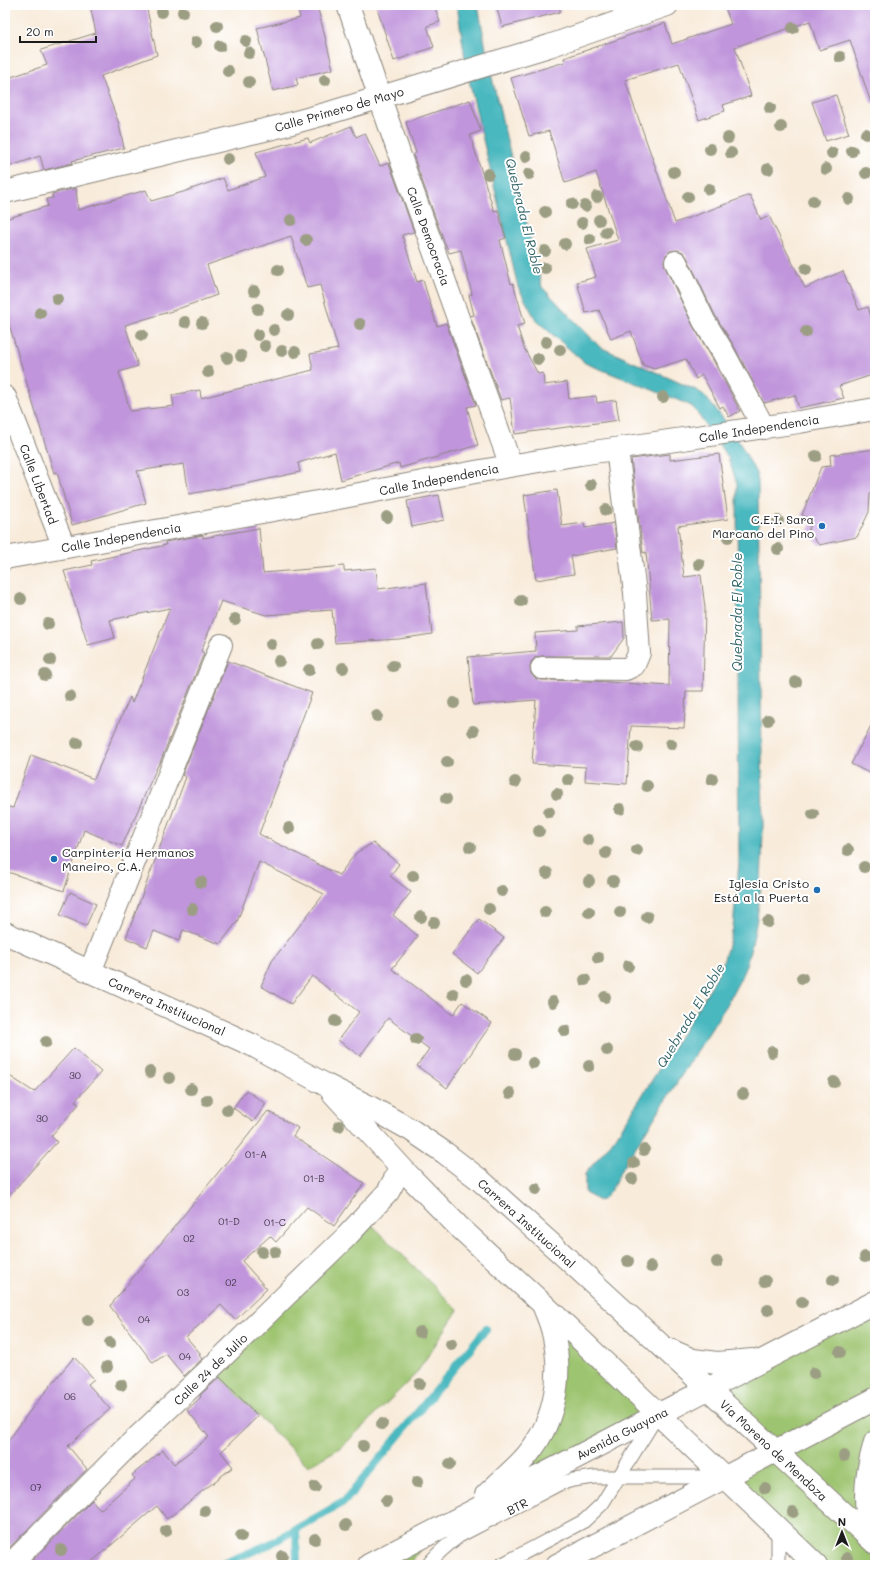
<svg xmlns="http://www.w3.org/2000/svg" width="880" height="1570" viewBox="0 0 880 1570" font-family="Mali,sans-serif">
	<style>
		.green { fill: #9dc46f; stroke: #5c7046 }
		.water { fill: #48b8bf; stroke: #326a6e }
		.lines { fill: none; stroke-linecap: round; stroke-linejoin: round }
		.stream { stroke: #48b8bf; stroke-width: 8 }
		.building { fill: #c095db; fill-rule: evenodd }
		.service-casing { stroke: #8a847b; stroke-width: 15 }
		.minor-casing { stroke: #8a847b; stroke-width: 24 }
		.trunk-casing { stroke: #8a847b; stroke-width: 24 }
		.service { stroke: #fff; stroke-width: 13 }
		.minor { stroke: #fff; stroke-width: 22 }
		.trunk { stroke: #fff; stroke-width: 22 }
		.tree { fill: #9c9e84 }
		.poi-dot { fill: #1f6fb2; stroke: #fff; stroke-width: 1.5 }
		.labels { text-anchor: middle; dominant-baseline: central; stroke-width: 4; stroke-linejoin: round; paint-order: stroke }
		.number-label { font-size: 10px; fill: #453a4c }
		.street-label { font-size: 12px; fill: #1c1c1c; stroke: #fff }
		.poi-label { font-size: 12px; fill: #1c1c1c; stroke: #fff; text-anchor: end }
		.water-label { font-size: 13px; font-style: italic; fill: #306265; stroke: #fff }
	</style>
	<rect width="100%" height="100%" fill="#fff"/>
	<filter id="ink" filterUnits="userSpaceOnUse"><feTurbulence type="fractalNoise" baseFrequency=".025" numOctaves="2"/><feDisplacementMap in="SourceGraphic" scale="8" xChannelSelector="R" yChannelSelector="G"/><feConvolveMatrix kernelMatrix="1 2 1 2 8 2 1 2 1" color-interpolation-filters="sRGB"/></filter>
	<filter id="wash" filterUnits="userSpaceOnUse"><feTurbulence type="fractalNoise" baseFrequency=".012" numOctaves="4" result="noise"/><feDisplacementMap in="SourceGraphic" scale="16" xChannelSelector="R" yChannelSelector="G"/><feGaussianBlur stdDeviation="0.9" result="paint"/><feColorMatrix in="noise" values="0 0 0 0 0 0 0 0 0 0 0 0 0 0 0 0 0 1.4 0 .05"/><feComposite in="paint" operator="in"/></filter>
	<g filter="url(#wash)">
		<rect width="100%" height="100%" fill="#f8ebda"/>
		<!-- green -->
		<path class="green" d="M365 1218 458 1310 416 1374 342 1447 308 1466 211 1368Z
			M875 1302V1565H816L724 1477 774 1451 707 1388Z
			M543 1304 658 1414 468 1512 552 1412Z
			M425 1540 410 1565H382Z"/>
		<!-- water -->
		<path class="water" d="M457 5H478L489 65 542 287 600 347 698 391 704 395 734 432 756 473 758 481 763 826C762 870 761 916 748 958 744 975 734 990 726 1006L621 1170C616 1180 611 1196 599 1201L585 1193V1174L615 1138 705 997 722 966 733 928 739 863 737 483 728 458 693 407 685 403 585 363 536 320 518 287 467 72Z"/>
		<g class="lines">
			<!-- stream -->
			<path class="stream" d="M296 1529 297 1564
				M220 1565 270 1544 345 1501 486 1329"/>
		</g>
		<g id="blocks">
			<!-- building -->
			<path class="building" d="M90 5H146L157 55 101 76 119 124 124 148 72 161 73 163 44 170 40 156 5 168V79L47 65 41 50 96 33Z
				M297 5H317L333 69 296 78 298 85 273 91 257 28 300 18Z
				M376 5H434L440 22 427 26 434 47 394 61Z
				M496 5H560V12L502 27Z
				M724 5H875V103H871L850 40 819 50 810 21 735 47 751 96 723 105 725 111 699 120 679 63 625 80 675 223 750 195 761 220 769 216 805 288 843 271 859 310 868 307 875 329V374L839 386 844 398 799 408 795 395 764 403 734 346 715 315 687 257 683 252 677 250 670 251 666 255 664 261 665 267 693 326 712 358 740 411 729 417 723 406 720 408 702 375 696 379 686 359 654 369 643 365 631 331 611 339 599 310 586 313 577 282 596 277 587 249 618 240 596 172 565 183 549 131 529 136 511 78 565 62 564 58 665 23 672 44 731 24Z
				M836 95 849 134 826 141 812 102Z
				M470 100 481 131 470 135 494 211 498 210 506 238 500 240 511 284 513 283 525 324 517 326 524 348 538 374 543 373 544 385 567 382 569 399 596 396 597 403 616 400 619 420 515 434 510 398 501 400 470 316 474 315 469 295 472 294 461 250 449 253 438 225 413 155 416 153 406 122Z
				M351 126 356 137 365 133 380 166 389 163 414 232 402 235 417 282 423 280 437 326 446 323 476 405 467 407 478 445 400 468 399 463 341 480 335 452 298 463 300 472 250 483 189 494 184 464 137 471 146 503 72 525 57 472 54 473 5 311V219L48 206 46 199 53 198 52 194 76 188 78 210 146 190 151 201 183 192 223 178 228 190 265 177 256 152 308 138 310 143ZM291 236 307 288 320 285 338 349 310 354 313 370 201 398 200 390 172 395 174 406 130 411 119 372 138 366 125 325 172 311 217 295 207 265Z
				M875 449V493H870L869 512 857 537 819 545 808 531 813 520 802 515 821 467 831 466 830 455Z
				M670 454V460L719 454 728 519 678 526 684 577 701 575 705 608 703 691H686L684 728 631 726 627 784 585 781 586 767 532 764 536 700 473 705 468 657 536 651 535 633 578 630V626L623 622 624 638 611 656H542L536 657 531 662 530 668 531 674 536 679 542 680 593 681 669 686 670 619 652 620 646 552 643 553 631 459Z
				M557 490 562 526 584 523 585 528 614 523 617 548 571 556 574 574 536 580 524 495Z
				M439 495 444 520 412 527 407 501Z
				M259 528 263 573 344 566V571L376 568 378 589 426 583 432 634 399 639 335 643 332 610 266 615 221 601 201 651 204 653 159 765H158L122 846 84 830 64 891 5 871V806L13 808 31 755 94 779 130 697 132 703 170 608 110 620 115 638 88 645 64 571 92 565 91 561 166 545 165 542 203 535V538Z
				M228 661 312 693 259 834 339 875 356 853 373 843 399 864 390 876 411 892 393 915 418 936 392 969 453 1015 462 1002 492 1023 447 1088 417 1066 429 1049 388 1018 360 1056 338 1040 359 1012 312 976 291 1004 261 986 272 961 324 894 259 862 237 922 220 944 183 930 179 941 154 931 147 947 126 938 186 777 182 775Z
				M875 718V776L851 764Z
				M70 892 96 904 86 926 60 915Z
				M479 919 504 938 477 973 452 954Z
				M74 1048 101 1072 75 1101 79 1104 51 1136 57 1142 5 1200V1073L34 1092Z
				M246 1090 266 1104 253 1122 233 1108Z
				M268 1111 298 1128 293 1136 364 1183 334 1226 307 1207 276 1242 270 1236 242 1261 267 1289 235 1320 221 1305 186 1337 201 1354 199 1355 202 1359 184 1376 166 1354 153 1363 110 1306Z
				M74 1357 94 1379 88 1384 110 1409 68 1446 87 1469 5 1552V1445L33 1407Z
				M220 1377 258 1416 221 1452 233 1467 167 1519 157 1506 88 1565H28L92 1500 100 1510 135 1479 132 1475 163 1450 174 1464 209 1437 187 1410 201 1397 200 1395Z"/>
		</g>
	</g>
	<g filter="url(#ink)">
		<use href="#blocks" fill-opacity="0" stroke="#8a847b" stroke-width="1"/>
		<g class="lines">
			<!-- service casing -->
			<g class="service-casing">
				<path id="service" d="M778 1529V1565
					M428 1565C437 1553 447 1545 459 1536L559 1484 573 1480 595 1477H719
					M501 1565 584 1521 602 1504 655 1419"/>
			</g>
			<!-- minor casing -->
			<g class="minor-casing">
				<path id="minor" d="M348 5 402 162 511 466
					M5 192 281 126 332 112 549 46 667 5
					M676 262 704 321 723 352 764 428
					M5 397 64 547
					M5 558 312 503 475 472 580 454 799 422 875 409
					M542 668 626 669 634 665 639 653 635 593 617 449
					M5 933 252 1045 326 1085 370 1107 411 1130 445 1153 480 1180 560 1252 875 1543
					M90 972 221 645
					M333 1093 411 1178 457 1225 558 1318 816 1565
					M10 1565 125 1449 211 1368 346 1237 388 1192 396 1177 400 1167"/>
			</g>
			<!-- trunk casing -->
			<g class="trunk-casing">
				<path id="trunk" d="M663 1347 693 1360 717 1363 753 1360
					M875 1442C868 1466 863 1494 868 1519 870 1525 873 1531 875 1537
					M486 1495C498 1484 510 1473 522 1461 554 1427 564 1379 553 1333 551 1323 546 1313 543 1304
					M369 1565 875 1302
					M557 1565 875 1399"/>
			</g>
			<!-- service -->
			<use href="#service" class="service"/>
			<!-- minor -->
			<use href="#minor" class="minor"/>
			<!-- trunk -->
			<use href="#trunk" class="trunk"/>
		</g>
		<!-- trees -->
		<g class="tree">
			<circle cx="162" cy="12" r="6"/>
			<circle cx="183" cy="12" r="6"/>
			<circle cx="217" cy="26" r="6"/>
			<circle cx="793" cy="28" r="6"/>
			<circle cx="246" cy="41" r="6"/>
			<circle cx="196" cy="42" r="6"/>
			<circle cx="220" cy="46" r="6"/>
			<circle cx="249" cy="53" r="6"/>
			<circle cx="840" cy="57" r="6"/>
			<circle cx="228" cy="71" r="6"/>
			<circle cx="325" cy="80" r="6"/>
			<circle cx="249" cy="82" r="6"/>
			<circle cx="770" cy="108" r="6"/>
			<circle cx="781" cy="127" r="6"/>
			<circle cx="866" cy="134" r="6"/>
			<circle cx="728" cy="138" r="6"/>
			<circle cx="710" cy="149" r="6"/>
			<circle cx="852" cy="151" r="6"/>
			<circle cx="731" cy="153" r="6"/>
			<circle cx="832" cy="153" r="6"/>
			<circle cx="526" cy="157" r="6"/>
			<circle cx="228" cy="159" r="6"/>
			<circle cx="768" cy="169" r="6"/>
			<circle cx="826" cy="169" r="6"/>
			<circle cx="674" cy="172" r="6"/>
			<circle cx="866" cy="173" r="6"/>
			<circle cx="488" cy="174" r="6"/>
			<circle cx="529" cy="174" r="6"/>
			<circle cx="709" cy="189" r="6"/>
			<circle cx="597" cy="197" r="6"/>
			<circle cx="688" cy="197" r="6"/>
			<circle cx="849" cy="199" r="6"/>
			<circle cx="813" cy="201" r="6"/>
			<circle cx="572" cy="204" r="6"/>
			<circle cx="585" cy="206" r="6"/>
			<circle cx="545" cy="212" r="6"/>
			<circle cx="291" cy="220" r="6"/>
			<circle cx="599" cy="220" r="6"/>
			<circle cx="582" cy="223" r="6"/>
			<circle cx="606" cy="232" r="6"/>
			<circle cx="590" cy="239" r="6"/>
			<circle cx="306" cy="240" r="6"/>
			<circle cx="565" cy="244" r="6"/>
			<circle cx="545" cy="251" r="6"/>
			<circle cx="545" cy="268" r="6"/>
			<circle cx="806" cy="269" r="6"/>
			<circle cx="278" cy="270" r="6"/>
			<circle cx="254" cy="291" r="6"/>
			<circle cx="57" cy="299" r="6"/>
			<circle cx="258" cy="309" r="6"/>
			<circle cx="40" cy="313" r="6"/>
			<circle cx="288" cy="315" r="6"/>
			<circle cx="185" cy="322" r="6"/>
			<circle cx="202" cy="323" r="6"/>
			<circle cx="360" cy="324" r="6"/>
			<circle cx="274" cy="330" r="6"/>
			<circle cx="806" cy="332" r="6"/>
			<circle cx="142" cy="335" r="6"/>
			<circle cx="258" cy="335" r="6"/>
			<circle cx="546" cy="342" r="6"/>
			<circle cx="265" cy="346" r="6"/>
			<circle cx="560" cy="350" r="6"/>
			<circle cx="282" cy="351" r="6"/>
			<circle cx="295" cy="352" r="6"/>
			<circle cx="241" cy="356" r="6"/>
			<circle cx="227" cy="358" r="6"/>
			<circle cx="538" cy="359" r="6"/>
			<circle cx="208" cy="372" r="6"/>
			<circle cx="663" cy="397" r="6"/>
			<circle cx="816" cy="456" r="6"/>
			<circle cx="591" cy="485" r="6"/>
			<circle cx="606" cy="510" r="6"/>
			<circle cx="387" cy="517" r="6"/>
			<circle cx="778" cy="521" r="6"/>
			<circle cx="728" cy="537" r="6"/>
			<circle cx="778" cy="549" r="6"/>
			<circle cx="699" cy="564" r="6"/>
			<circle cx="21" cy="599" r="6"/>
			<circle cx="521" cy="601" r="6"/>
			<circle cx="235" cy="619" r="6"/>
			<circle cx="48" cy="624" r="6"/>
			<circle cx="271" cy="644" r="6"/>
			<circle cx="318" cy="644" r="6"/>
			<circle cx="50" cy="660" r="6"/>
			<circle cx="279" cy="661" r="6"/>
			<circle cx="393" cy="666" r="6"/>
			<circle cx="343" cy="668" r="6"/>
			<circle cx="309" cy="670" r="6"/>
			<circle cx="45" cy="675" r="6"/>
			<circle cx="796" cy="682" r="6"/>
			<circle cx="70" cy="696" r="6"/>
			<circle cx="454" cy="703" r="6"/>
			<circle cx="377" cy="716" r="6"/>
			<circle cx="768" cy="720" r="6"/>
			<circle cx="473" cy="731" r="6"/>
			<circle cx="77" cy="743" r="6"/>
			<circle cx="671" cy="744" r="6"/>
			<circle cx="637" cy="747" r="6"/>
			<circle cx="447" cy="762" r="6"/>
			<circle cx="712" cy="779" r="6"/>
			<circle cx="568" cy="780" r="6"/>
			<circle cx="515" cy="782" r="6"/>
			<circle cx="647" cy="786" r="6"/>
			<circle cx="557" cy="794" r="6"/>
			<circle cx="446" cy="799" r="6"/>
			<circle cx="620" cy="809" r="6"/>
			<circle cx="549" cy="812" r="6"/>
			<circle cx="813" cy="814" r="6"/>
			<circle cx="289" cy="828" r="6"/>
			<circle cx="539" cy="831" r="6"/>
			<circle cx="588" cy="840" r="6"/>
			<circle cx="470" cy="847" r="6"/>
			<circle cx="637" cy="850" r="6"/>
			<circle cx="848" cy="850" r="6"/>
			<circle cx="606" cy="853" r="6"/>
			<circle cx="864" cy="867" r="6"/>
			<circle cx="547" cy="873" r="6"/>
			<circle cx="413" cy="876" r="6"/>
			<circle cx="589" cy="881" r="6"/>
			<circle cx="613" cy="881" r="6"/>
			<circle cx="201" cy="882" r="6"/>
			<circle cx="502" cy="891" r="6"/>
			<circle cx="192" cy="909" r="6"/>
			<circle cx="489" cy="909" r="6"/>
			<circle cx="545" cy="912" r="6"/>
			<circle cx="589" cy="912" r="6"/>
			<circle cx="620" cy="912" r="6"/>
			<circle cx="421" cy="917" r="6"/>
			<circle cx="647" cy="917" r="6"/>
			<circle cx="768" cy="922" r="6"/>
			<circle cx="434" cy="923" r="6"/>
			<circle cx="598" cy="958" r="6"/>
			<circle cx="628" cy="966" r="6"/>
			<circle cx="802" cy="978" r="6"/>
			<circle cx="466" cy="980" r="6"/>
			<circle cx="585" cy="980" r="6"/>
			<circle cx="453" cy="994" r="6"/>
			<circle cx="605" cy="997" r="6"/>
			<circle cx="553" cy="1002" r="6"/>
			<circle cx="335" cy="1021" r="6"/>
			<circle cx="565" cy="1031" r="6"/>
			<circle cx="416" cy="1039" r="6"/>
			<circle cx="46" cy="1042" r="6"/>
			<circle cx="607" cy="1050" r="6"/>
			<circle cx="772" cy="1052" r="6"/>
			<circle cx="515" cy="1054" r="6"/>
			<circle cx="533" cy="1063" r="6"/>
			<circle cx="589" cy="1066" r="6"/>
			<circle cx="150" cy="1072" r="6"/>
			<circle cx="169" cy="1078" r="6"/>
			<circle cx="834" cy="1082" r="6"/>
			<circle cx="191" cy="1089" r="6"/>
			<circle cx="510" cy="1093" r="6"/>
			<circle cx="743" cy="1094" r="6"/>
			<circle cx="207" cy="1100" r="6"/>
			<circle cx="227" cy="1110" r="6"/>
			<circle cx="339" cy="1126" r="6"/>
			<circle cx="644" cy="1150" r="6"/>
			<circle cx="634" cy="1163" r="6"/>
			<circle cx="632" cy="1179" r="6"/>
			<circle cx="536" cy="1189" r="6"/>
			<circle cx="262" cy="1252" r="6"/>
			<circle cx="275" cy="1252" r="6"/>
			<circle cx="865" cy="1257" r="6"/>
			<circle cx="628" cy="1261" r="6"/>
			<circle cx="717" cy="1262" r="6"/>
			<circle cx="651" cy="1267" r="6"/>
			<circle cx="833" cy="1280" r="6"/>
			<circle cx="765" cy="1281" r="6"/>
			<circle cx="802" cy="1302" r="6"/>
			<circle cx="768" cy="1310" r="6"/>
			<circle cx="88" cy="1320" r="6"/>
			<circle cx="420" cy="1332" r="6"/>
			<circle cx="110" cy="1343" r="6"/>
			<circle cx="451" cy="1344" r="6"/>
			<circle cx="840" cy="1352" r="6"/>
			<circle cx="107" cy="1367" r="6"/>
			<circle cx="814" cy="1373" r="6"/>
			<circle cx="420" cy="1384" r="6"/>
			<circle cx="121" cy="1385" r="6"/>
			<circle cx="382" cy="1424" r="6"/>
			<circle cx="363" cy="1446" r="6"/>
			<circle cx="844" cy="1456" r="6"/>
			<circle cx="450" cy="1464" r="6"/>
			<circle cx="417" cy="1482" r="6"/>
			<circle cx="315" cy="1487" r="6"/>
			<circle cx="765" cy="1488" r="6"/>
			<circle cx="386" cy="1501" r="6"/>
			<circle cx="205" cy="1511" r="6"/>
			<circle cx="793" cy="1512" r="6"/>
			<circle cx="346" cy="1525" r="6"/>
			<circle cx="166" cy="1531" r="6"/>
			<circle cx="241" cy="1536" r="6"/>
			<circle cx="315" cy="1539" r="6"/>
			<circle cx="61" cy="1550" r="6"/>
			<circle cx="282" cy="1556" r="6"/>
			<circle cx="847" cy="1558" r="6"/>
		</g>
	</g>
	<!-- markers -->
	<g class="poi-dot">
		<circle cx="822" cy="526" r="4"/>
		<circle cx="54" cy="859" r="4"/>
		<circle cx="817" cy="890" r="4"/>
	</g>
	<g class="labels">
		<!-- number labels -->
		<g class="number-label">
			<text x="75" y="1075">30</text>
			<text x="42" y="1118">30</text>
			<text x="256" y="1154">01-A</text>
			<text x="314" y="1178">01-B</text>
			<text x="229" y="1221">01-D</text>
			<text x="275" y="1222">01-C</text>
			<text x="189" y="1238">02</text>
			<text x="231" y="1282">02</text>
			<text x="183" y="1292">03</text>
			<text x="144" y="1319">04</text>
			<text x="185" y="1356">04</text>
			<text x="70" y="1396">06</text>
			<text x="36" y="1487">07</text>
		</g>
		<!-- street labels -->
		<g class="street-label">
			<text transform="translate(339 109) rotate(-16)">Calle Primero de Mayo</text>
			<text transform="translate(429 236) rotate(70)">Calle Democracia</text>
			<text transform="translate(759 428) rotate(-9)">Calle Independencia</text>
			<text transform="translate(439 479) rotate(-11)">Calle Independencia</text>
			<text transform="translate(39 484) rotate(69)">Calle Libertad</text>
			<text transform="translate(121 537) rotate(-10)">Calle Independencia</text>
			<text transform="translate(167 1006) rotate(24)">Carrera Institucional</text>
			<text transform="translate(527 1223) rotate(42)">Carrera Institucional</text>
			<text transform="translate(210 1369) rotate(-44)">Calle 24 de Julio</text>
			<text transform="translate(622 1433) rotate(-27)">Avenida Guayana</text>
			<text transform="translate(774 1450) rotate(43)">Vía Moreno de Mendoza</text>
			<text transform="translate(517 1506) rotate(-28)">BTR</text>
		</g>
		<!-- poi labels -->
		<g class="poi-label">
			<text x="814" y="519">C.E.I. Sara<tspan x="814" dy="14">Marcano del Pino</tspan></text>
			<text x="62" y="852" text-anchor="start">Carpintería Hermanos<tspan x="62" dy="14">Maneiro, C.A.</tspan></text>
			<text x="809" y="883">Iglesia Cristo<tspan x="809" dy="14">Está a la Puerta</tspan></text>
		</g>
		<!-- water labels -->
		<g class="water-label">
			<text transform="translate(525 216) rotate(76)">Quebrada El Roble</text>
			<text transform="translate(736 612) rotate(-90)">Quebrada El Roble</text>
			<text transform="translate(690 1015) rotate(-59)">Quebrada El Roble</text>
		</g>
	</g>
	<!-- margin -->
	<rect width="880" height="1570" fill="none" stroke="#fff" stroke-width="20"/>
	<!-- north arrow -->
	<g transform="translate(842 1532)" stroke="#ffffff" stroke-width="3" paint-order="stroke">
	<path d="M0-3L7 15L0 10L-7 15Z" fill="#1c1c1c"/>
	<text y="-6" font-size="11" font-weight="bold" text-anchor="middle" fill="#1c1c1c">N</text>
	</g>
	<!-- scale -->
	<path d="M20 36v6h76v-6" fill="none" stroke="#1c1c1c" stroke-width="2"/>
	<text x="26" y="36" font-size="12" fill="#1c1c1c" stroke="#ffffff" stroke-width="3" paint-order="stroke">20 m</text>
</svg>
